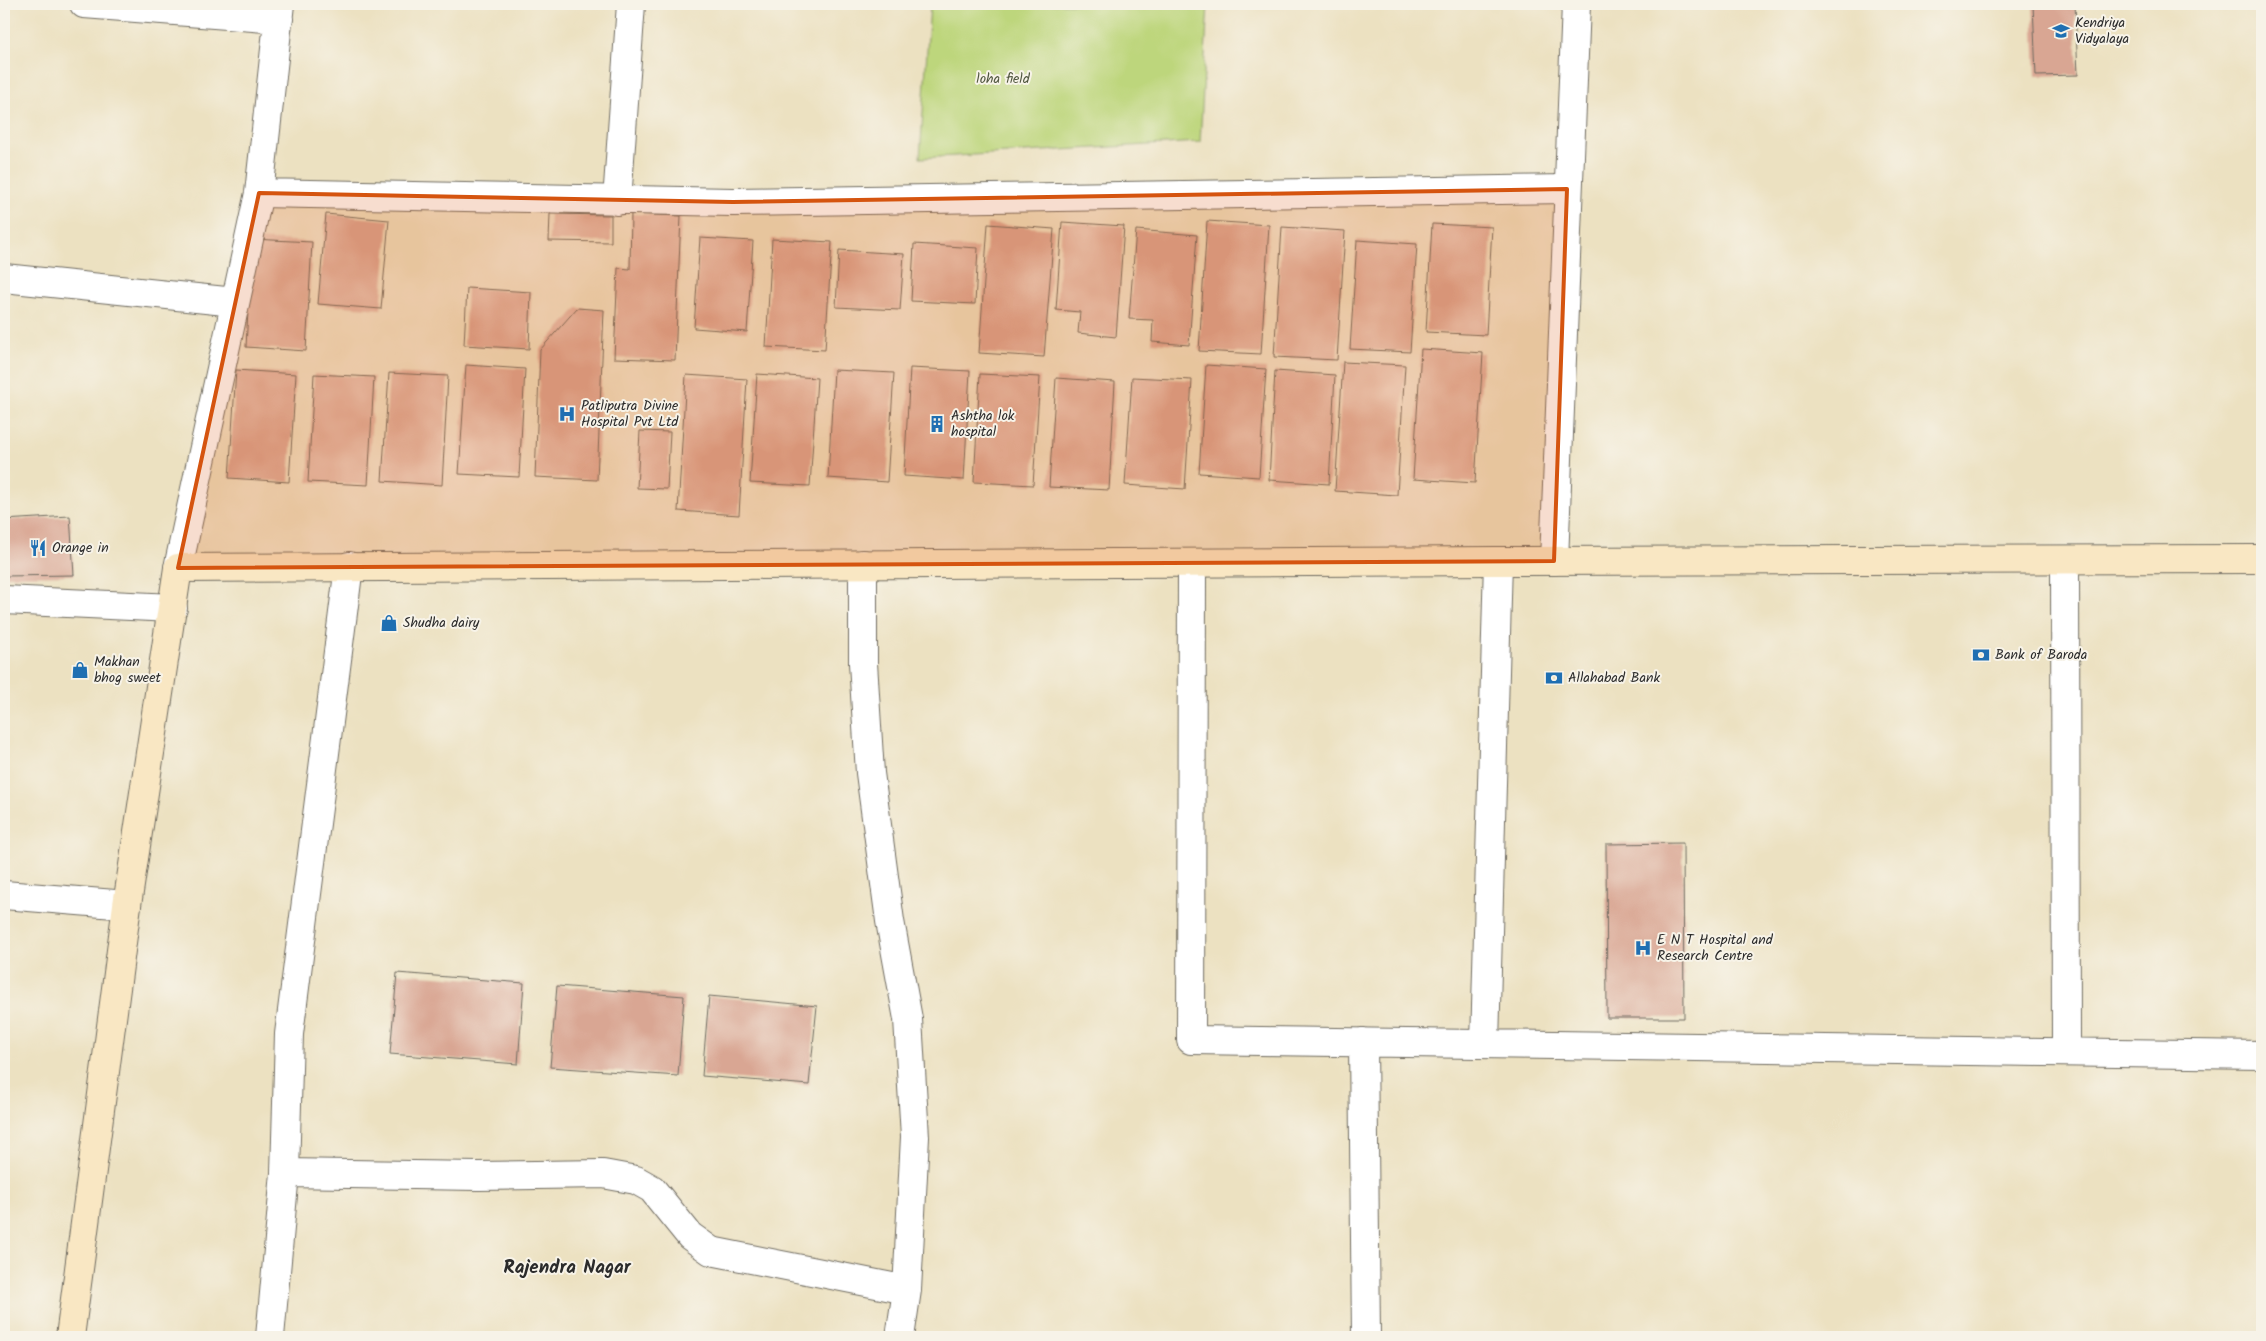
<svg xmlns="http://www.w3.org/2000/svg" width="2266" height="1341" viewBox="0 0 2266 1341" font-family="Kalam,sans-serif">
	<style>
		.green { fill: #bdd67b; stroke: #748053 }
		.building { fill: #d9a693 }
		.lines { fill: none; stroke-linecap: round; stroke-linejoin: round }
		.street-casing { stroke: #6f6b60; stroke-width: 30 }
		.secondary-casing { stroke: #6f6b60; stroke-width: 30 }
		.street { stroke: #fff; stroke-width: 28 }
		.secondary { stroke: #f9e7c3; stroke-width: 28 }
		.marked { fill: #d5540f; fill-opacity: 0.2; stroke: #d5540f; stroke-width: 4; stroke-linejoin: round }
		.labels { text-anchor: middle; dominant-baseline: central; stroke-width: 4; stroke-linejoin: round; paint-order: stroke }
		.poi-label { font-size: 14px; fill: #2b2b2b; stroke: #f7f3e8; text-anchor: start }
		.park-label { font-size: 14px; fill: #50563f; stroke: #f7f3e8 }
		.district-label { font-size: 19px; font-weight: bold; fill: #2b2b2b; stroke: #f7f3e8 }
	</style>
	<rect width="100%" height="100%" fill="#f7f3e8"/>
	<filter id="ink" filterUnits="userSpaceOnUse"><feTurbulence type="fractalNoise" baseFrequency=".02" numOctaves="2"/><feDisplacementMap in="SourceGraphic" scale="10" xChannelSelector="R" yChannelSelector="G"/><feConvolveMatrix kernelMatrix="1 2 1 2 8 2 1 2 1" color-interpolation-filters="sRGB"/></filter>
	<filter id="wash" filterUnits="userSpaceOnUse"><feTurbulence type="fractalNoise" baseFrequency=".0096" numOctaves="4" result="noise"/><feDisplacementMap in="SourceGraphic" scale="20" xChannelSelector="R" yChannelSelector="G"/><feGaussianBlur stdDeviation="1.12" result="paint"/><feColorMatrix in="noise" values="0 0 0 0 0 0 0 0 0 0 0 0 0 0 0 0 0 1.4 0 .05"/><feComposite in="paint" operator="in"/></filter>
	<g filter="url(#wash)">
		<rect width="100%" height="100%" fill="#ece1c1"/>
		<!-- green -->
		<path class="green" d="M930 4H1208L1200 142 920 158Z"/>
		<g id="blocks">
			<!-- building -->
			<path class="building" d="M2033 4H2075L2078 75 2036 76Z
				M326 214 389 220 381 309 318 304Z
				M550 214 611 215V242L549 241Z
				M631 214 681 216 675 360 614 358 618 268 630 269Z
				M1207 221 1269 225 1261 354 1199 351Z
				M1062 222 1124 226 1116 337 1078 333 1080 312 1056 310Z
				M988 224 1054 229 1044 357 979 353Z
				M1432 224 1492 227 1486 335 1426 332Z
				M1282 227 1345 231 1337 360 1274 357Z
				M1136 230 1197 235 1189 345 1152 342 1153 320 1129 319Z
				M700 238 753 241 747 332 694 328Z
				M252 239 312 242 306 351 246 347Z
				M772 239 832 242 825 350 766 347Z
				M1357 240 1417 244 1410 352 1350 349Z
				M914 244 978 248 975 304 911 301Z
				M839 250 904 254 900 310 836 307Z
				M467 288 531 292 529 349 464 345Z
				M577 308 604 310 597 480 535 477 540 350Z
				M1421 349 1483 353 1475 483 1413 479Z
				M1343 362 1405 365 1397 495 1335 491Z
				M466 365 525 369 519 477 459 474Z
				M1206 365 1266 369 1259 477 1199 473Z
				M910 368 970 371 964 480 904 476Z
				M236 370 296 374 289 482 229 478Z
				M834 370 894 373 887 482 828 478Z
				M1275 371 1335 375 1329 484 1269 480Z
				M389 373 448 376 442 485 382 481Z
				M314 374 374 377 368 485 308 482Z
				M757 374 817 378 810 486 750 483Z
				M980 374 1040 377 1033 485 974 482Z
				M686 375 747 379 739 515 678 511Z
				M1132 377 1192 380 1185 489 1125 485Z
				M1056 378 1115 382 1109 490 1049 487Z
				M640 431 670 432 667 489 637 488Z
				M70 516 74 575 4 576V520Z
				M1683 843 1684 1018H1607L1606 844Z
				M397 973 524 983 518 1064 390 1054Z
				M557 986 684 996 678 1076 550 1067Z
				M709 996 817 1006 809 1085 702 1076Z"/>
		</g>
	</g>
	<g filter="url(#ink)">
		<use href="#blocks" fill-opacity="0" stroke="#6f6b60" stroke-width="1"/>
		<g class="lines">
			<!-- street casing -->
			<g class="street-casing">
				<path id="street" d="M84 4 279 19
					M259 193 733 202 1567 189
					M617 201 631 4
					M4 278 235 302
					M1554 561 1576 4
					M2065 561 2066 1052
					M863 564V663L870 773 890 921 908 1019 915 1137 907 1290 900 1337
					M1192 564 1191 1040 2262 1055
					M178 568 259 193 280 4
					M4 600 173 608
					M4 895 127 905
					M1363 1042 1366 1337
					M1485 1044 1498 561
					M285 1173 478 1176 603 1174 636 1180 652 1189 690 1236 711 1251 907 1290
					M270 1337 285 1173 289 1034 349 566"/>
			</g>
			<!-- secondary casing -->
			<g class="secondary-casing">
				<path id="secondary" d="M70 1337 127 905 178 568 1498 561 2262 559"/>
			</g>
			<!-- street -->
			<use href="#street" class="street"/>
			<!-- secondary -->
			<use href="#secondary" class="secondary"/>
		</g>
	</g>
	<!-- marked area -->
	<path class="marked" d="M1567 189 1554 561 178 568 259 193 733 202Z"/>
	<!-- icons -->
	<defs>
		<g id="school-bare" transform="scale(1.35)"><path d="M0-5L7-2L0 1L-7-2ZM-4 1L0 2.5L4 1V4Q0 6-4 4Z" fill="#1f6fb2" stroke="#f7f3e8" stroke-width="2.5" paint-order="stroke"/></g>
		<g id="hospital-bare" transform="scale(1.35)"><path d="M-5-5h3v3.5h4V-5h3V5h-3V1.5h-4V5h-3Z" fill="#1f6fb2" stroke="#f7f3e8" stroke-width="2.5" paint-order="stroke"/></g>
		<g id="building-bare" transform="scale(1.35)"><path d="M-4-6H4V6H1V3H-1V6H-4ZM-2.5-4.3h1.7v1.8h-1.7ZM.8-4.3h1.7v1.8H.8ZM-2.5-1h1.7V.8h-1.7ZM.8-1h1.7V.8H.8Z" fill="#1f6fb2" stroke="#f7f3e8" stroke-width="2.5" paint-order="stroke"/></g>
		<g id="restaurant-bare" transform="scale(1.35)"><path d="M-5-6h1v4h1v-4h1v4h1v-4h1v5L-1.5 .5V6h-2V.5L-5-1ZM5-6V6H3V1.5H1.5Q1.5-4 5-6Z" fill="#1f6fb2" stroke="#f7f3e8" stroke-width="2.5" paint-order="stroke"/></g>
		<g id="shop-bare" transform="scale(1.35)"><path d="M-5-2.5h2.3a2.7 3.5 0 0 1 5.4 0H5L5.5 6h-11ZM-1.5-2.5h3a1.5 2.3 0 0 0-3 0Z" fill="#1f6fb2" stroke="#f7f3e8" stroke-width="2.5" paint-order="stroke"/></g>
		<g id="bank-bare" transform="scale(1.35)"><path d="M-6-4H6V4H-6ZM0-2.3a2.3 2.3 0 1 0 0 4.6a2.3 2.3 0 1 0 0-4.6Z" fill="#1f6fb2" stroke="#f7f3e8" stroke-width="2.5" paint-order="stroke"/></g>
	</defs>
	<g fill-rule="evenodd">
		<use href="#school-bare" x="2061" y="31"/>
		<use href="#hospital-bare" x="567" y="414"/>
		<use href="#building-bare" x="937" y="424"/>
		<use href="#restaurant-bare" x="38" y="548"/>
		<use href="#shop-bare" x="389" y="623"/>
		<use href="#bank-bare" x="1981" y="655"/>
		<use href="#shop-bare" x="80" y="670"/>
		<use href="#bank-bare" x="1554" y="678"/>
		<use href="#hospital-bare" x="1643" y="948"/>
	</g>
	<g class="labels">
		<!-- poi labels -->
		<g class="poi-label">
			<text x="2075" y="23">Kendriya<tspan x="2075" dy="16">Vidyalaya</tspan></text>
			<text x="581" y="406">Patliputra Divine<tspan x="581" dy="16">Hospital Pvt Ltd</tspan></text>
			<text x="951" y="416">Ashtha lok<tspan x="951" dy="16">hospital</tspan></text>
			<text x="52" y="548">Orange in</text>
			<text x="403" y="623">Shudha dairy</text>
			<text x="1995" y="655">Bank of Baroda</text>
			<text x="94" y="662">Makhan<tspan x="94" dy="16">bhog sweet</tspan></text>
			<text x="1568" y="678">Allahabad Bank</text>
			<text x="1657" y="940">E N T Hospital and<tspan x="1657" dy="16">Research Centre</tspan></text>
		</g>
		<!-- park labels -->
		<g class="park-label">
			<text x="1003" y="79">loha field</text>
		</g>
		<!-- district labels -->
		<g class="district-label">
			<text x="567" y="1268">Rajendra Nagar</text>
		</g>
	</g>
	<!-- margin -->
	<rect width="2266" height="1341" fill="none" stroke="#f7f3e8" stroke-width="20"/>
</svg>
